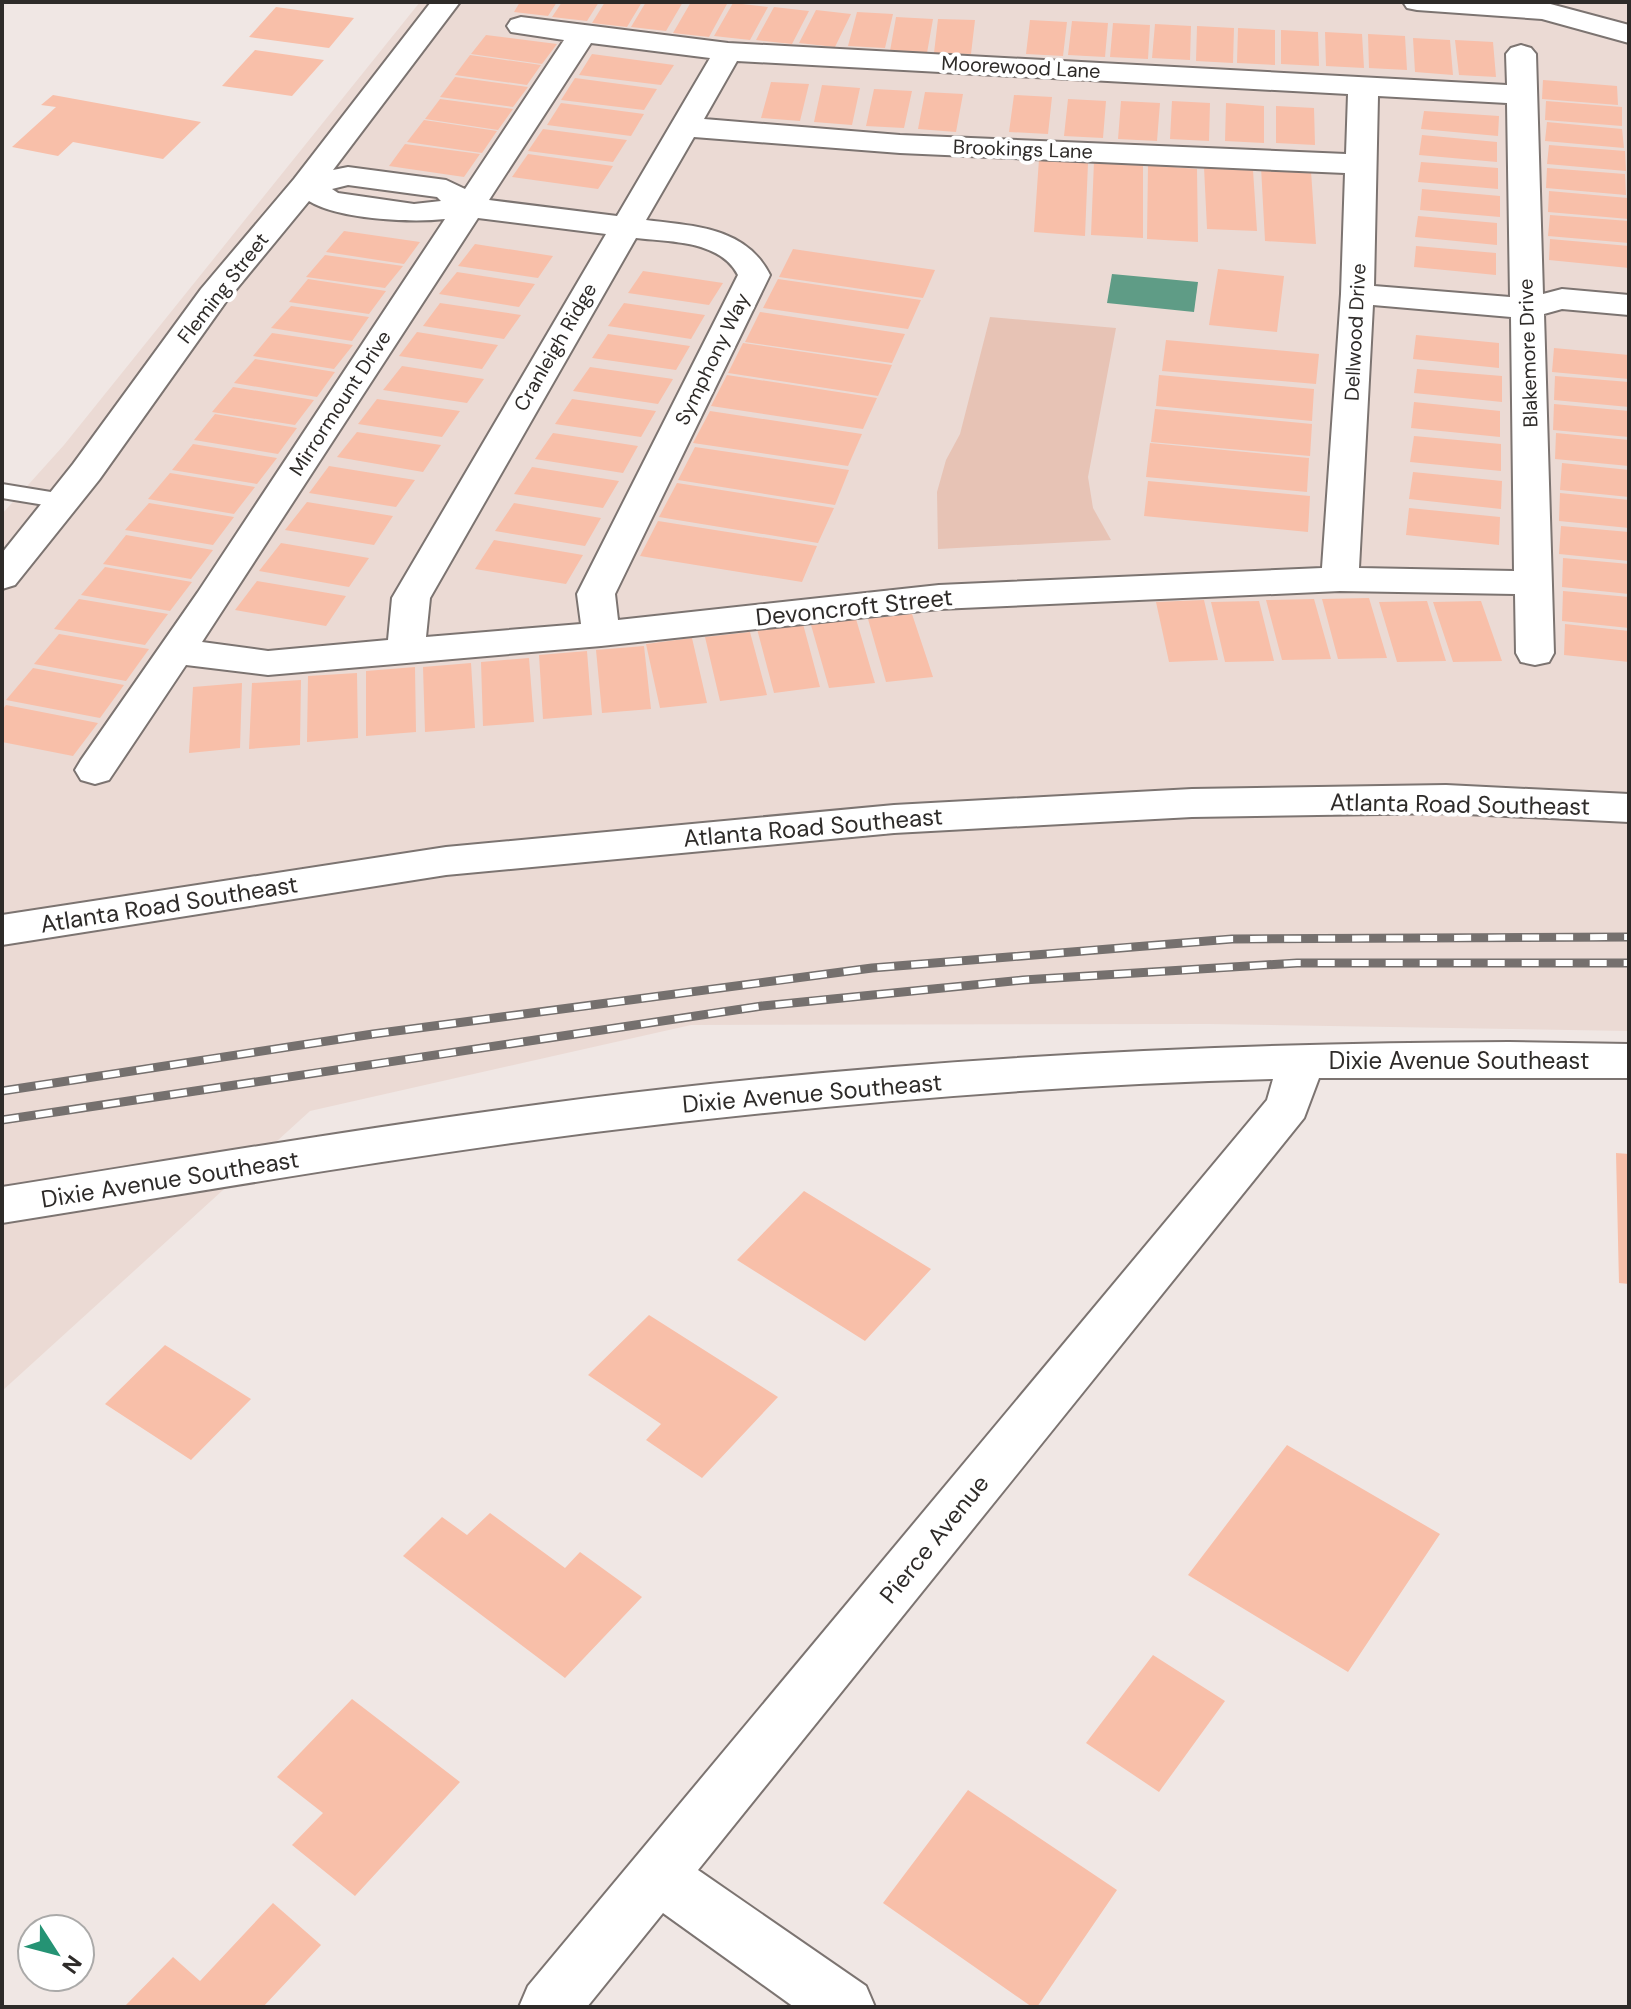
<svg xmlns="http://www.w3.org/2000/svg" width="1631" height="2009" viewBox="0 0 1631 2009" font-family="'DM Sans',sans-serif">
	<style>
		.built { fill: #ebdad4 }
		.green { fill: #e7c3b5 }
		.water { fill: #5f9c86 }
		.building { fill: #f8bfa9 }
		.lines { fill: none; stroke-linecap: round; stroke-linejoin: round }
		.lane-casing { stroke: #7c7471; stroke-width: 4 }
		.street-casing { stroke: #7c7471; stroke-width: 4 }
		.secondary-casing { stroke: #7c7471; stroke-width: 4 }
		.lane { fill: #fff; fill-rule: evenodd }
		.street { fill: #fff; fill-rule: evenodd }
		.secondary { fill: #fff; fill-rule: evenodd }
		.rail-casing { stroke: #75706e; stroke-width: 9 }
		.rail { stroke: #fff; stroke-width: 6; stroke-dasharray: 17; stroke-linecap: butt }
		.labels { text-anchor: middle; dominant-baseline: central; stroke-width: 8; stroke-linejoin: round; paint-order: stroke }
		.far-street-label { font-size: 20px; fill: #2e2b29; stroke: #fff }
		.street-label { font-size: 24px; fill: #2e2b29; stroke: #fff }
	</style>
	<rect width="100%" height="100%" fill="#f0e7e4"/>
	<!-- built -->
	<path class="built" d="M420 2H1629V1031L1208 1024 691 1025 310 1111 2 1391V514L64 445Z"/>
	<!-- green -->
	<path class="green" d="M990 317 1116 328 1088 477 1093 508 1111 540 938 549 937 492 946 460 960 434Z"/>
	<!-- water -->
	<path class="water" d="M1112 274 1198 282 1194 312 1107 303Z"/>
	<!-- building -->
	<path class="building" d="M520 2H557L548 16 514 12Z
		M562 2H599L587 21 552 17Z
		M605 2H642L627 27 592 23Z
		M646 2H683L666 31 631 27Z
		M691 2 727 4 709 37 673 33Z
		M733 3 768 7 750 40 714 36Z
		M276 7 354 18 329 48 249 37Z
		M774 7 809 11 792 44 756 40Z
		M816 10 851 14 835 47 799 43Z
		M857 12 893 14 885 48 848 46Z
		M896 17 933 19 927 53 890 51Z
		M938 19 975 20 971 54 934 53Z
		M1030 20 1067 22 1063 56 1026 54Z
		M1072 21 1108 23 1105 57 1068 55Z
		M1113 23 1150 25 1148 59 1110 57Z
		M1155 24 1191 26 1190 60 1152 58Z
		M1197 26 1234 28 1233 63 1196 61Z
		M1238 28 1275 30V65L1237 63Z
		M1281 30 1318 32 1319 66 1281 64Z
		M1325 32 1362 34 1364 68 1326 66Z
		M1368 34 1405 36 1407 70 1369 68Z
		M486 35 557 44 542 64 471 54Z
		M1413 38 1450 40 1453 75 1415 72Z
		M1455 40 1493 42 1496 77 1459 75Z
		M255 50 324 60 292 96 222 86Z
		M592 54 674 65 661 85 579 75Z
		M470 55 541 65 527 85 455 75Z
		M455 77 528 87 513 107 440 97Z
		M575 78 657 89 644 110 561 100Z
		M1543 80 1617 86 1618 105 1542 99Z
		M771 82 809 84 800 121 761 118Z
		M822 85 860 88 852 125 814 122Z
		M874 89 912 91 904 128 866 126Z
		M925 92 963 94 956 132 918 129Z
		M53 95 201 122 163 159 73 142 58 156 12 147 56 107 41 105Z
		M1014 95 1052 97 1048 134 1009 132Z
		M440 99 513 109 498 130 425 119Z
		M1068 99 1106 101 1103 138 1064 136Z
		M1121 101 1160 103 1157 141 1118 139Z
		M1172 101 1210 103 1209 141 1170 139Z
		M1546 101 1622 107V126L1545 120Z
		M561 103 644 114 631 136 547 125Z
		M1226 103 1264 106V143L1225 141Z
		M1276 106 1314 108 1315 145 1276 143Z
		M1424 111 1499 116 1498 136 1421 129Z
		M424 120 497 131 482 153 407 142Z
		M1547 122 1622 129 1624 148 1545 141Z
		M543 129 627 140 613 162 528 151Z
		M1422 135 1497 142V162L1419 155Z
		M405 144 480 154 464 177 389 166Z
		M1549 145 1625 151 1626 171 1547 164Z
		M528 154 613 166 598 189 512 177Z
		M1039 159 1088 163 1085 236 1034 232Z
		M1094 161 1143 165V238L1091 235Z
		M1421 162 1498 168V189L1418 182Z
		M1148 165 1197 169 1198 242 1147 239Z
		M1204 167 1253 170 1257 231 1207 229Z
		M1261 167 1311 171 1316 244 1265 241Z
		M1547 168 1625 174 1626 195 1546 188Z
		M1422 189 1500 196V217L1420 210Z
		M1549 191 1628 198 1629 219 1548 212Z
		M1550 215 1629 221V243L1548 236Z
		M1418 216 1497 223V245L1415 237Z
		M344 231 420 242 404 264 326 252Z
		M1550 239 1629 246V268L1549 260Z
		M475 244 553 256 538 278 458 266Z
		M1416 246 1496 253V275L1414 267Z
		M793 249 935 270 923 298 779 277Z
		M325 255 403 266 385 288 306 277Z
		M1218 269 1284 276 1277 332 1209 325Z
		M643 271 723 283 709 305 628 293Z
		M457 272 535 284 519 307 439 294Z
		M308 279 386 291 369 314 289 302Z
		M778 279 921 300 908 329 763 308Z
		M440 303 521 315 504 339 423 326Z
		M624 303 705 315 691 339 608 326Z
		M291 306 369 317 352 341 271 328Z
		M760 312 905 334 892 363 745 342Z
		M417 332 498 345 482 369 399 356Z
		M272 333 353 345 334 369 253 356Z
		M608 334 690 346 676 370 592 358Z
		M1416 335 1499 343V368L1413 359Z
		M1166 340 1319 354 1316 384 1162 371Z
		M743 343 892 365 878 396 728 373Z
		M1554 348 1629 355V379L1552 372Z
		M255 359 335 372 317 397 234 383Z
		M402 366 484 379 467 403 383 390Z
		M590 367 673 379 658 404 573 391Z
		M1417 369 1502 376V402L1414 393Z
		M727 375 877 398 863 429 711 406Z
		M1159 375 1314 389 1312 421 1156 406Z
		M1555 376 1629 382V407L1554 400Z
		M233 387 314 400 295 425 212 412Z
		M377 399 460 411 442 437 358 424Z
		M572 399 656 411 641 437 555 424Z
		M1414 402 1500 411V437L1411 428Z
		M1554 404 1629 411V437L1553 430Z
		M1155 409 1312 424 1310 456 1151 442Z
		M710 411 862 434 848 466 693 443Z
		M215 414 297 428 278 454 194 440Z
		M357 432 441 445 423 472 337 457Z
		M553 433 638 446 623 473 535 459Z
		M1556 433 1629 440V466L1555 459Z
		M1414 436 1501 444V471L1410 462Z
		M1150 443 1309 458 1307 492 1146 477Z
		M193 444 277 458 257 484 172 470Z
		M695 447 849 470 835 505 678 480Z
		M1562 463 1629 470V497L1560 490Z
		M329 466 415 480 396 507 309 493Z
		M532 467 619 481 603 508 514 494Z
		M1413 472 1502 481 1501 509 1409 499Z
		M170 473 255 487 234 514 148 499Z
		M1148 481 1310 496 1308 532 1144 516Z
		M677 483 834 508 818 543 659 517Z
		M1560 493 1629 500V528L1559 521Z
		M307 502 393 516 374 545 285 530Z
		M149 503 234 517 213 545 125 530Z
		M514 503 601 518 585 546 495 531Z
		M1409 508 1500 517 1499 545 1406 535Z
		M658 521 817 546 802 582 640 556Z
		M1561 526 1629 532V561L1559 554Z
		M126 535 213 550 191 579 103 564Z
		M494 540 583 555 566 584 475 569Z
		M281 543 369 558 349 587 259 571Z
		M1563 558 1629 564V594L1562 587Z
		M105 567 192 582 170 611 81 595Z
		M257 581 346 596 326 626 235 610Z
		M1563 591 1629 597V628L1562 621Z
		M1369 598 1387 658 1338 659 1322 599Z
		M79 599 168 614 145 645 54 629Z
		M1314 599 1331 659 1282 660 1266 600Z
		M1204 600 1218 660 1169 662 1156 602Z
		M1259 601 1274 661 1225 662 1211 602Z
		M1427 601 1446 661 1397 662 1379 602Z
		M1481 601 1502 661 1453 662 1433 602Z
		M912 614 933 677 886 682 868 619Z
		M856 619 875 683 829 688 811 625Z
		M803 624 820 687 774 693 757 629Z
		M1565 624 1629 631V662L1564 655Z
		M750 632 767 695 720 701 705 637Z
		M59 634 149 649 126 681 34 664Z
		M692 638 707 703 660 708 646 644Z
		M644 646 651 709 602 713 596 650Z
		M587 651 592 715 543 719 539 655Z
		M529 658 534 722 483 726 481 662Z
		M471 663 475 728 425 732 423 667Z
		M415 667 416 732 366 736V671Z
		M33 668 124 685 100 718 6 700Z
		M357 673 358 738 307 742 308 676Z
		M301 680 300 745 249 749 252 683Z
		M242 683 240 748 189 753 193 687Z
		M6 705 98 723 73 756 2 742V710Z
		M1616 1153 1629 1154V1284L1619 1283Z
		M804 1191 931 1269 865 1341 737 1260Z
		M649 1315 778 1397 702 1478 646 1440 661 1424 588 1375Z
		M165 1345 251 1399 191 1460 105 1404Z
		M1287 1445 1440 1534 1348 1672 1188 1575Z
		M490 1513 565 1568 580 1552 642 1597 565 1678 403 1556 442 1517 467 1535Z
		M1153 1655 1225 1701 1159 1792 1086 1743Z
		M352 1699 460 1782 355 1896 292 1845 323 1813 277 1777Z
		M968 1790 1117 1890 1037 2007H1032L883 1903Z
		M273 1903 321 1945 263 2007H124L173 1957 200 1981Z"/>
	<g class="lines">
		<!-- lane casing -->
		<g class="lane-casing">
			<path id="lane" d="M2 484 63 494 71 496 74 501 71 506 63 508 2 498Z"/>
		</g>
		<!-- street casing -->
		<g class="street-casing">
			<path id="street" d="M431 2H460L333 170 348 167 446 180 465 189 564 40 511 32 507 26 511 20 521 17 728 43 1507 85 1506 54 1511 48 1521 45 1531 48 1536 54 1543 294 1562 289 1629 295V315L1562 309 1544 314 1554 653 1549 662 1535 665 1521 662 1516 653 1515 594 1340 591 939 609 601 646 268 675 186 665 109 780 95 784 81 780 75 770 81 760 198 592 445 219C411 223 338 219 309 201L225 303 99 480 15 585 2 589V553L73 464 201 289 294 179ZM591 43 710 58 617 216 489 200ZM737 61 1348 94 1346 154 900 135 704 119ZM1378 96 1507 103 1510 297 1374 286ZM694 137 900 153 1345 173 1341 294 1322 568 939 585 618 620 615 594 770 275C746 227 694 226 646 220ZM348 185 437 197 441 201 414 204 338 193 332 189ZM478 218 606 234 392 598 388 640 268 651 202 642ZM636 238C669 242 720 240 738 275L577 594 581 624 426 637 430 598ZM1373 305 1511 317 1514 571 1359 568Z
				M1403 2H1543L1629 25V43L1542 19 1417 10 1407 8Z
				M1509 1042 1629 1044V1078H1319L1304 1118 698 1870 866 1986 875 2007H794L663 1913 587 2007H519L528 1986 1267 1100 1273 1079C1044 1085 814 1105 587 1133 391 1158 197 1192 2 1223V1187C223 1152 443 1114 665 1089 946 1057 1227 1043 1509 1042Z"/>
		</g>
		<!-- secondary casing -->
		<g class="secondary-casing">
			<path id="secondary" d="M1446 785 1629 794V822L1446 813 1192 817 894 833 446 875 2 945V915L446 847 894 805 1192 789Z"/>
		</g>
		<!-- lane -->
		<use href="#lane" class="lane"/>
		<!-- street -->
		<use href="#street" class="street"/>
		<!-- secondary -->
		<use href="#secondary" class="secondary"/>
		<!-- rail casing -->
		<g class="rail-casing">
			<path id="rail" d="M2 1091 373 1034 872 968 1232 939 1629 937
				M2 1120 762 1006 1023 980 1297 963H1629"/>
		</g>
		<!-- rail -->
		<use href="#rail" class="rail"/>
	</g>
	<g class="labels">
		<!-- far-street labels -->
		<g class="far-street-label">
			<text transform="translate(1021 67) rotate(3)">Moorewood Lane</text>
			<text transform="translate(1023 149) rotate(2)">Brookings Lane</text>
			<text transform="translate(223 288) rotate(-52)">Fleming Street</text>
			<text transform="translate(1355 332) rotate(-87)">Dellwood Drive</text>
			<text transform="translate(555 347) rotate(-60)">Cranleigh Ridge</text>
			<text transform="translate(1528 353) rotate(-92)">Blakemore Drive</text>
			<text transform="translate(712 359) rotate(-64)">Symphony Way</text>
			<text transform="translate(340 403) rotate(-57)">Mirrormount Drive</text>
		</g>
		<!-- street labels -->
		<g class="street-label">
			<text transform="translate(854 607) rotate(-6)">Devoncroft Street</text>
			<text transform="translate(1460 804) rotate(1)">Atlanta Road Southeast</text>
			<text transform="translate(813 827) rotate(-5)">Atlanta Road Southeast</text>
			<text transform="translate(169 904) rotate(-9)">Atlanta Road Southeast</text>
			<text x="1459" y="1060">Dixie Avenue Southeast</text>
			<text transform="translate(812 1093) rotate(-5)">Dixie Avenue Southeast</text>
			<text transform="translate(170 1179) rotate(-9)">Dixie Avenue Southeast</text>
			<text transform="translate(934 1539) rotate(-51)">Pierce Avenue</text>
		</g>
	</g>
	<!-- border -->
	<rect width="1631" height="2009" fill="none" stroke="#2e2b29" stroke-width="8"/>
	<!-- north arrow -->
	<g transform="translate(56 1953) rotate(126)"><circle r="38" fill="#ffffff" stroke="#abaaa9" stroke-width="2"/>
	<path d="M0-6L14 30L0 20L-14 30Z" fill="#259374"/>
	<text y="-12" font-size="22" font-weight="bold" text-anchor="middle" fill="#2e2b29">N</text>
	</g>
</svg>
